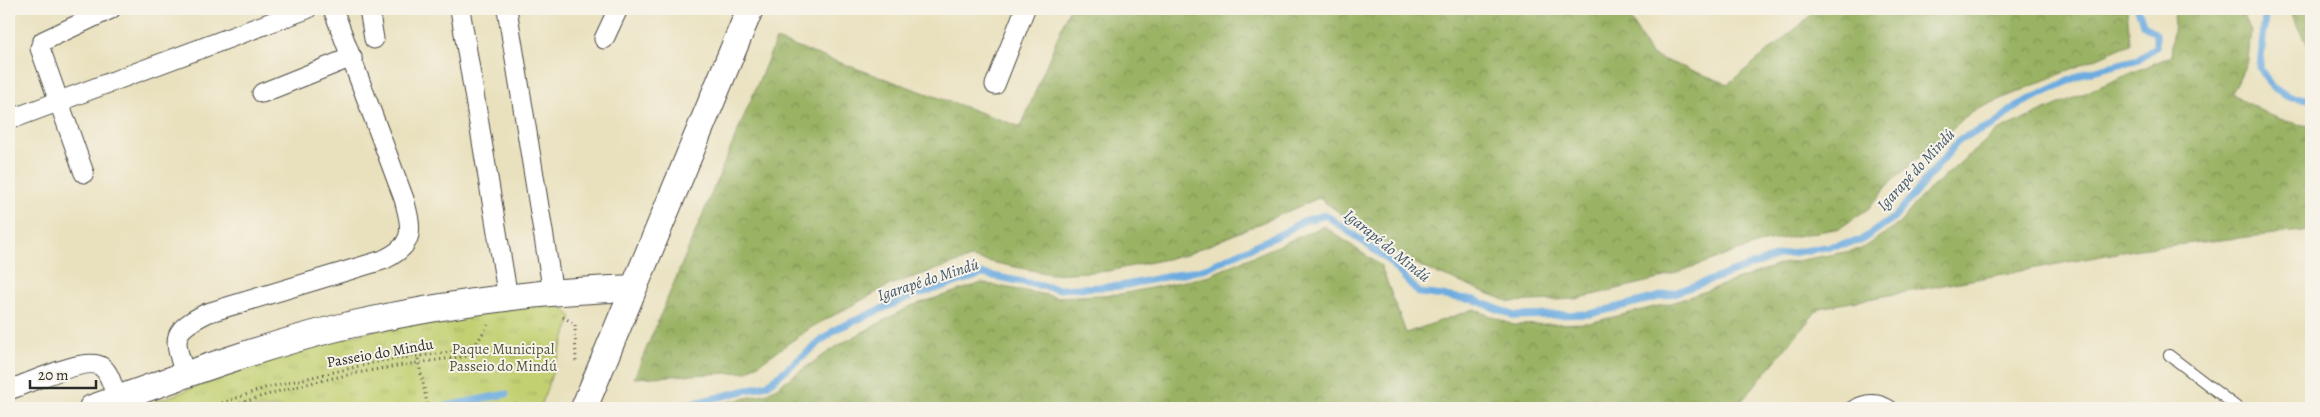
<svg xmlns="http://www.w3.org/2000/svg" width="2320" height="417" viewBox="0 0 2320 417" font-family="Alegreya,serif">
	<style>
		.forest { fill: url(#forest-crowns); stroke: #626e48 }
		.park { fill: url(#park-tufts); stroke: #777e4e }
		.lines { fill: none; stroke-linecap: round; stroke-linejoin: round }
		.stream { stroke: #6dace0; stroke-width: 7 }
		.lane-casing { stroke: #484641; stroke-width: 12 }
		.street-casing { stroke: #484641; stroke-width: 21 }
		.secondary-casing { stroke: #484641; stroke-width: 28 }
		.path { stroke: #484641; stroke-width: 3; stroke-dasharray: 1 4; stroke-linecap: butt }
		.lane { stroke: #fff; stroke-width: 10 }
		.street { stroke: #fff; stroke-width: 19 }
		.secondary { stroke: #fff; stroke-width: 26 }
		.path-bridge { stroke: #484641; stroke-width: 3; stroke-dasharray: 1 4; stroke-linecap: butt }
		.labels { text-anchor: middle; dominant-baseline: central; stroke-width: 4; stroke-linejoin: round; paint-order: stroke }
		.park-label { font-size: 15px; fill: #51543d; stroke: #f7f3e8 }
		.street-label { font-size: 15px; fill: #2b2b2b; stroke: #f7f3e8 }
		.water-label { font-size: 16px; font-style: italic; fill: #42586a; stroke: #f7f3e8 }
	</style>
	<defs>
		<pattern id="forest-crowns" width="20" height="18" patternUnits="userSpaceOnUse" patternTransform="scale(1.25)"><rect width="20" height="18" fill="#9ab264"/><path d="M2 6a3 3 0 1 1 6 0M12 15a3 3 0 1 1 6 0" fill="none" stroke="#7e9153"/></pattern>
		<pattern id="park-tufts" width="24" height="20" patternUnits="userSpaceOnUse" patternTransform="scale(1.25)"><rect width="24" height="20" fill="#c3d072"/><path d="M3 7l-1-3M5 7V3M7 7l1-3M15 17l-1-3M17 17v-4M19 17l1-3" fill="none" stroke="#a8b363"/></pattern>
	</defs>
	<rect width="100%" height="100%" fill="#f7f3e8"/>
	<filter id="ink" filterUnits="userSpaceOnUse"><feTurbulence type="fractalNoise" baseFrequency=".02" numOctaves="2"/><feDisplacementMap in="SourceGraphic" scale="10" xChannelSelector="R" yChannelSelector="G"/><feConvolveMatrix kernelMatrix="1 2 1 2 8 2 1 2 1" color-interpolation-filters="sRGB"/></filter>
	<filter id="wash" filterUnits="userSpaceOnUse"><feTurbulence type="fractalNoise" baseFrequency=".0096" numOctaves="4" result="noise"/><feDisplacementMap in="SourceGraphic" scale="20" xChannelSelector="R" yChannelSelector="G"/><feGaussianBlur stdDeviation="1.12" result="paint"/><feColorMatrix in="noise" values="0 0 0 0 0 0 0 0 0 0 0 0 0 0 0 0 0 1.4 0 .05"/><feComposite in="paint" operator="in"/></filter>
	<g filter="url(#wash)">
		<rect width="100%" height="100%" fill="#e9e1be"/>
		<!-- forest -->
		<path class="forest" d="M1069 9H1625L1651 55 1728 84 1800 25 1817 9H2127L2130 44 1971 112 1891 182 1869 208 1840 228 1764 242 1658 279 1576 299 1510 302 1426 269 1398 254 1319 198 1186 255 1108 271 1050 274 971 258 890 285 812 327 747 372 634 378 776 40 1021 127Z
			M2175 9H2241L2251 31 2248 60 2232 93C2254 109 2284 124 2311 126V230L2139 249 1819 308 1736 408H703L768 393 837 346 911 306 982 283 1057 297 1121 294 1205 277 1324 226 1381 266 1406 333 1474 309 1513 325 1589 323 1675 302 1781 264 1861 249 1899 224 1922 196 1997 131 2171 56Z
			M2288 9H2311V51L2290 13Z"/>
		<!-- park -->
		<path class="park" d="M544 299 558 303 572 317 540 408H138L264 362 369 331Z"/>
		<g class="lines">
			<!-- stream -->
			<path class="stream" d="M2261 9 2265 17 2260 68 2272 87 2290 97 2311 99
				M436 408 506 394
				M675 408 767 385 836 329 909 297 983 274 1058 289 1121 286 1204 269 1283 233 1303 221 1326 215 1387 259 1419 293 1475 300 1515 316 1590 314 1674 293 1780 255 1860 241 1895 217 1960 139 1995 124 2016 106 2085 73 2139 59 2156 47V34L2143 24 2138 9"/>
		</g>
	</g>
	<g filter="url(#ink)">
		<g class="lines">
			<!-- lane casing -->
			<g class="lane-casing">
				<path id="lane" d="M2169 355 2238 408
					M1849 408C1864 398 1879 397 1894 408"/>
			</g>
			<!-- street casing -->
			<g class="street-casing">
				<path id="street" d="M369 9 374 39
					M460 9 508 298
					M507 9 553 293
					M604 39 618 9
					M995 85 1025 9
					M262 93 352 57
					M9 120 307 9
					M84 173 40 48 43 41 111 9
					M185 375C174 338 169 332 207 313L383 260C416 245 412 229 404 199L333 9
					M9 390C27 384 87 355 102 367 111 374 113 389 117 399"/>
			</g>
			<!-- secondary casing -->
			<g class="secondary-casing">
				<path id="secondary" d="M92 408C176 378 261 346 349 325 442 304 538 291 634 288
					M584 408 750 9"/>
			</g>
			<!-- path -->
			<path class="path" d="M563 317 575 324 576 364
				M208 408 265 388 381 361 473 349 488 325
				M226 408C308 379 392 365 478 355"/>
			<!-- lane -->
			<use href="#lane" class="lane"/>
			<!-- street -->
			<use href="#street" class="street"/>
			<!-- secondary -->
			<use href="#secondary" class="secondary"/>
			<!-- path-bridge -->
			<path class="path-bridge" d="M418 359 428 408"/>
		</g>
	</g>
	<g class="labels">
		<!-- park labels -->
		<g class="park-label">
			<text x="503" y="349">Paque Municipal<tspan x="503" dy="17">Passeio do Mindú</tspan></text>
		</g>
		<!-- street labels -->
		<g class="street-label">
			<text transform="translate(380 353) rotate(-10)">Passeio do Mindu</text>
		</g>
		<!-- water labels -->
		<g class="water-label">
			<text transform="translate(1916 170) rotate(-47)">Igarapé do Mindú</text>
			<text transform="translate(1387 246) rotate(39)">Igarapé do Mindú</text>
			<text transform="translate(928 280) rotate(-18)">Igarapé do Mindú</text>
		</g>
	</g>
	<!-- margin -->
	<rect width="2320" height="417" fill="none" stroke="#f7f3e8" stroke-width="30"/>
	<!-- scale -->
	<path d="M30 380v8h66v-8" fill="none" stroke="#2b2b2b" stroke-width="2.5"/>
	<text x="38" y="380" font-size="15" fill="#2b2b2b" stroke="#f7f3e8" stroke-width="4" paint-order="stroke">20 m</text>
</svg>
